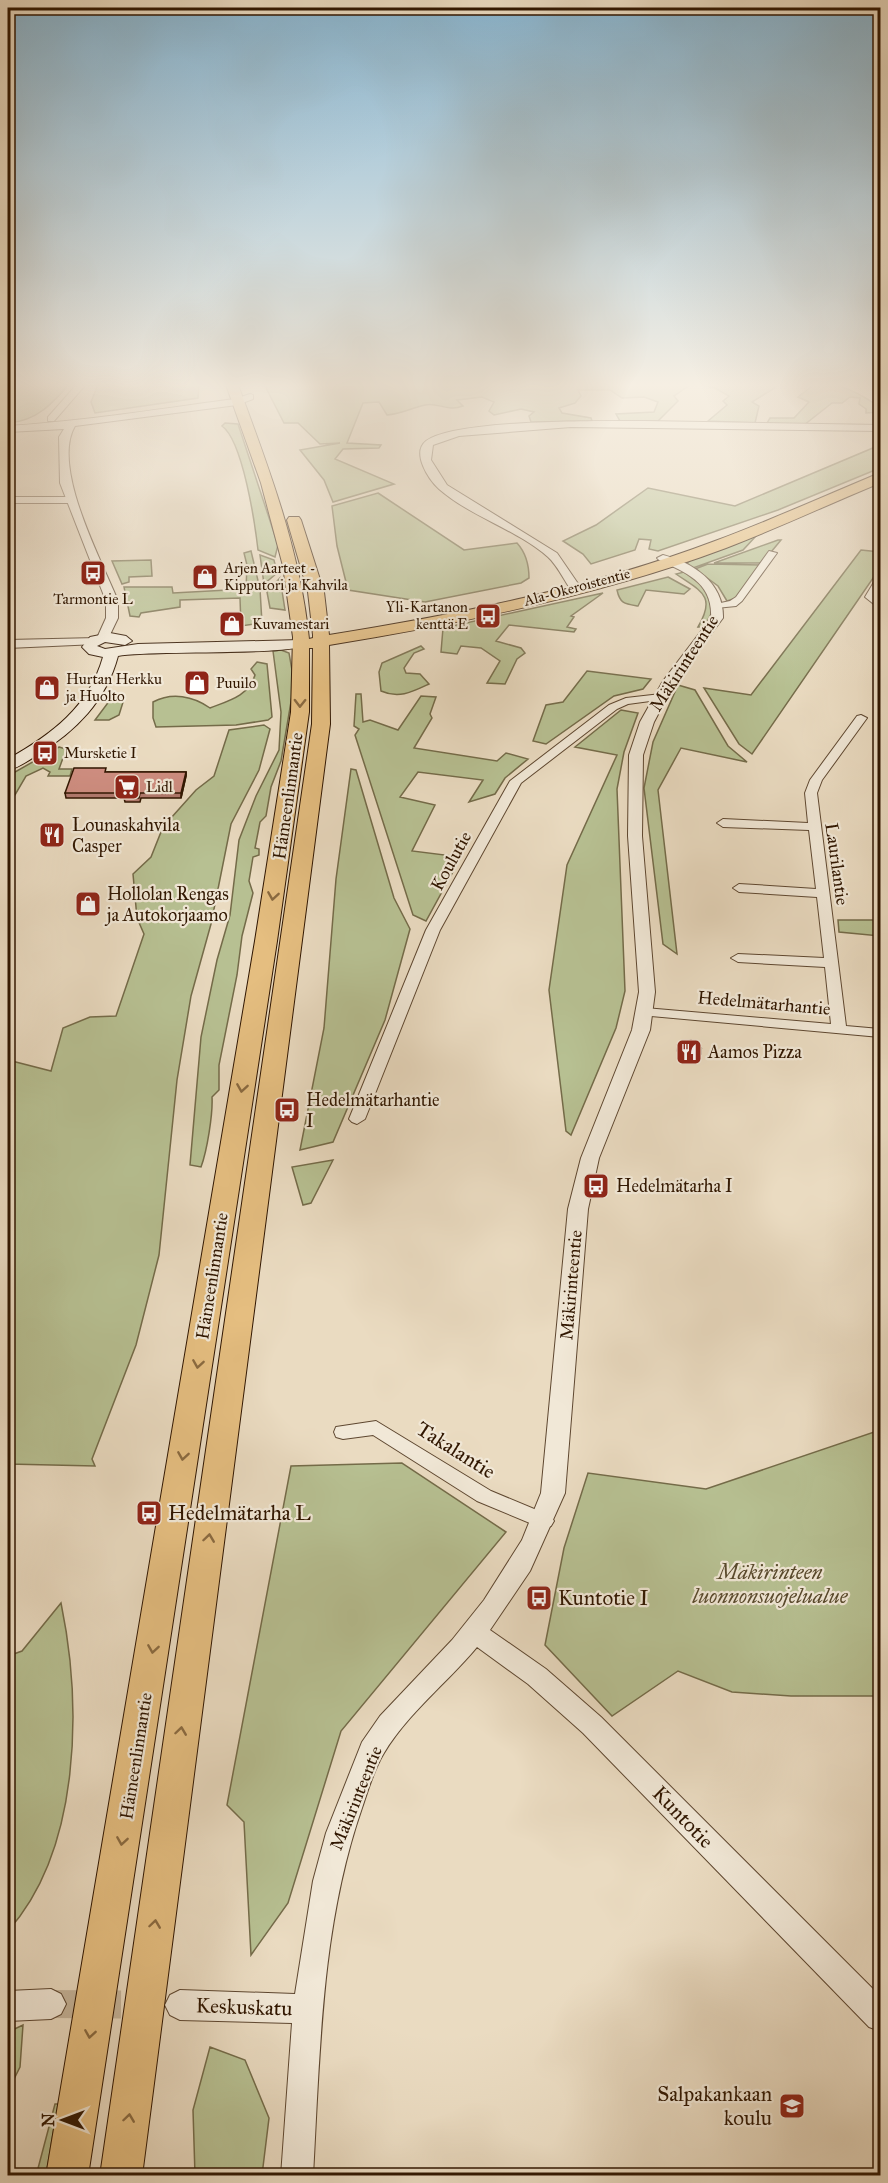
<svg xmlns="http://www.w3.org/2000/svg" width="888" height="2183" viewBox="0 0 888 2183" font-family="'IM FELL Great Primer',serif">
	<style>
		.green { fill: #b7c092; stroke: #746b49; stroke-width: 1.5 }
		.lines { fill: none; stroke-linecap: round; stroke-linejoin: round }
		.tertiary-tunnel { stroke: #c5b49a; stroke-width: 28; stroke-dasharray: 28 14; stroke-linecap: butt }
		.minor-casing { stroke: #5e4730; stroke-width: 2 }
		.tertiary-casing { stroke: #5e4730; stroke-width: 2 }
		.secondary-casing { stroke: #301600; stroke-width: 2 }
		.primary-casing { stroke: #301600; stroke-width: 2 }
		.minor { fill: #f1e8d7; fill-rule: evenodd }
		.tertiary { fill: #f1e8d7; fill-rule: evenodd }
		.secondary { fill: #f1e8d7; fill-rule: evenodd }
		.primary { fill: #e5be80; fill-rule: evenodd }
		.wall { fill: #b1796e; stroke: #301600; stroke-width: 1.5 }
		.shaded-wall { fill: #90635a; stroke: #301600; stroke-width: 1.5 }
		.building { fill: #ce8d80; stroke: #301600; stroke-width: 1.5 }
		.oneway { stroke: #8a6a40 }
		.labels { text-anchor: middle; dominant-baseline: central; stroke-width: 4.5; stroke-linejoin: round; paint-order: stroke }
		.far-poi-label { font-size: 15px; fill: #301600; stroke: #f1e8d7; text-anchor: start }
		.far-street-label { font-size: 15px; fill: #301600; stroke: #f1e8d7 }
		.street-label { font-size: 18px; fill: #301600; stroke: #f1e8d7 }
		.poi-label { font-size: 18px; fill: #301600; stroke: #f1e8d7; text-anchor: start }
		.near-street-label { font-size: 21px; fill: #301600; stroke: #f1e8d7 }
		.near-poi-label { font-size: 21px; fill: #301600; stroke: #f1e8d7; text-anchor: start }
		.near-park-label { font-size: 21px; font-style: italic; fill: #58492c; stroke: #f1e8d7 }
	</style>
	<rect width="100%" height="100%" fill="#eadbc1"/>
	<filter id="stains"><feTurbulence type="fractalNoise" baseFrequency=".00333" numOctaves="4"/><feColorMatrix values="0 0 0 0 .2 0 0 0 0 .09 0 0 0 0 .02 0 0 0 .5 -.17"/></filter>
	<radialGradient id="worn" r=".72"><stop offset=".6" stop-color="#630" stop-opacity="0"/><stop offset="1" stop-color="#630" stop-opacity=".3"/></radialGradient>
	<!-- green -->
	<path class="green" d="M8 382H71C52 404 37 421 8 423Z
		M99 382H199L198 398 95 413 91 402Z
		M263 382H784L752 402 759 406 755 423 708 421 727 405 723 401 729 396 715 388 693 383 674 396 678 401 658 421H620L616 414 654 412 658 402 644 397 622 398 610 390H578L581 396 575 403 559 408 562 413 591 418 592 421 531 422 529 416 534 412 521 409 494 415 489 411 494 402 482 397 457 400 463 406C447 412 438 402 425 405 411 408 402 414 387 415L379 402 363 403 347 443 381 445 379 448 343 449 335 459 394 484 333 502 324 480 300 450 340 443 320 444 298 423H284Z
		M808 382C836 382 855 390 878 406L879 412 866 413V409L859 404 860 398 850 397 842 403H832L804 425 767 423 770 418H794L809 402 798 397 812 386Z
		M225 423 238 424 278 545 275 557 258 550C255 524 243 441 222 426Z
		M880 445V468L778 510 658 551 649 549 651 540 639 539 635 550 591 564 583 554 563 541 596 525 648 488 735 506Z
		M378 493 464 550 517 543C526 553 529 564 529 578L521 583 425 602 348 590 337 546 332 506Z
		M756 536 743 550 693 568 687 563 698 555Z
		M778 540H781L762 563H714Z
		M861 550 880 552V568L752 754 739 744 704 688 751 695Z
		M251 551 260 589 262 623 241 626 240 598 180 600V607L141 613 139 617 130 616 124 587H172L173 593 246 589 247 565 244 553Z
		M260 555 274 560 277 573 264 584Z
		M151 560 152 576 129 577V582L122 584 112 561Z
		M708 564 761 565 736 598 727 601 718 586 695 569Z
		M684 572 708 590 712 612 704 627H698C717 595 700 591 676 574Z
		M668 577 690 589 684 594 646 590 638 606C625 604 620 604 617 590Z
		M280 578 285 610 270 608 267 592Z
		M603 593 571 616 574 617 567 627 576 629 574 632 509 625 496 641 521 648 525 653 517 659 505 684 487 683 500 661 481 648 461 646 457 654 441 652 443 628Z
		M421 646 424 649 414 653 404 668 406 673 420 674 429 684C412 692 399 699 381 691L379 672 382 663Z
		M281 650 289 653 292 670V696L281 761 271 787 266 816 260 822 255 848 259 849V855L253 857 249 881 253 893 242 936 237 975 219 1065V1090L212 1097C213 1114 207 1151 201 1167L190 1165 201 1037 217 960 230 915 239 840 256 796 279 750 281 712 273 651Z
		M257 662 267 664 272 717 268 720 236 725 156 727 153 718V702C172 692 193 696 210 708 228 701 249 696 255 675L251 669Z
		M587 671 651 679 643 689 614 696 546 744 533 741 546 705 563 702Z
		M678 685 695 690 728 746 747 762 681 748 658 790 677 954 663 944 644 788 653 742Z
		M356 694H361L363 722 370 720 398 730 421 696 436 697 430 714 432 718 414 748 497 761 506 753 528 759 505 778 495 794 469 802 483 780 418 772 400 797 435 805 412 851 461 857 426 921 413 915 355 735 359 729 354 726Z
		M113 696 124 699 119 715 109 720H95Z
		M621 710 638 713 624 752 617 789 625 991 616 1028 571 1135 566 1131 549 990 567 865 617 755 575 747Z
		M264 725 270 729 259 770 231 824 211 924 191 996 177 1080 159 1255 136 1345 92 1459 95 1466 8 1464V1060L51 1071 63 1028 90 1017 116 1016 144 934 137 918 133 874 151 857 163 827 196 790 214 776 229 730Z
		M59 747 84 754 63 758 59 769H72L70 776H48L50 772 43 768 26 776 15 795 8 798V776Z
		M351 769 356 770 394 898 410 929 385 1020 333 1142 300 1150 324 1028 336 879Z
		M838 920H880V936L839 932Z
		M333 1160 311 1203 303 1205 292 1167Z
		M880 1430V1696H791L732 1692 678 1671 612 1716 545 1645 564 1548 588 1473 706 1489Z
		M402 1463 506 1532 341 1731 288 1903 251 1955 244 1822 227 1805 291 1466Z
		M61 1603C82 1705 81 1849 8 1931V1656L22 1651Z
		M23 2025 20 2067 8 2091V2032Z
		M210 2047 245 2060 269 2118 262 2175H195L193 2110Z
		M55 2104H58L46 2175 36 2176Z"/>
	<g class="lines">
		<!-- tertiary-tunnel -->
		<path class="tertiary-tunnel" d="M51 2004 180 2005"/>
		<!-- minor casing -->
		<g class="minor-casing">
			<path id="minor" d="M8 497H72L76 500 72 503H8Z
				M769 551 777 553 742 601 736 606 716 608V604L730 601 736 597Z
				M880 576V587L875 596 880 601V609L865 597 877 577Z
				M661 694 666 697 665 699 628 704 617 709 521 783 440 930 365 1119 357 1124 352 1122 349 1119 426 930 510 781 609 705 626 698Z
				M861 715 867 718 822 780 817 793 846 1026 880 1029V1037L640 1015 638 1012 645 1008 831 1024 825 967 738 962 731 958 738 954 824 958 817 897 739 892 733 888 739 884 816 889 809 830 723 827 717 823 723 819 808 823 805 793 810 780 857 716Z
				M376 1421 491 1491 551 1516 554 1521 551 1526 544 1529 537 1526 477 1501 373 1435 343 1439 336 1437 334 1432 336 1427Z"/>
		</g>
		<!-- tertiary casing -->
		<g class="tertiary-casing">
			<path id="tertiary" d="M79 382H88L54 421H48V417Z
				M250 394 253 395V399L237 405 75 426C51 467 101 559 118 601V618L107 641H99L97 644 8 648V640L97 638 106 618V601L60 483 59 437 64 429 8 432V426C84 421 159 409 235 399Z
				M644 421 880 425V431L571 427 459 436 433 445 431 460 447 485 557 553 581 588 575 591 571 590C564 580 557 565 548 557 516 529 471 517 439 489 429 480 411 453 426 441 455 419 603 421 644 421Z
				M663 555C694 563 724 583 723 618L675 682 654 722 643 755 642 836 655 992 650 1030 599 1158 588 1209 565 1493 530 1571 490 1630 546 1669 601 1717 880 1996V2031L869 2027 583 1733 528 1684 477 1647C447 1683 408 1713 384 1753 374 1769 368 1790 362 1808 321 1926 320 2052 313 2176H281L292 2023 180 2020 170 2015 165 2005 170 1995 180 1990 295 1994 313 1881 326 1833 362 1742 380 1716 452 1640 484 1600 522 1540 541 1493 568 1209 581 1158 632 1030 639 992 628 836 629 755 640 722 663 681 711 618C713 583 687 573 659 560L657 558Z
				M51 1989 61 1994 66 2004 61 2014 51 2019 8 2021V1991Z"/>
		</g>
		<!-- secondary casing -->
		<g class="secondary-casing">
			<path id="secondary" d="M110 633 126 636 132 641 125 645 105 642 97 646 105 649 138 644 300 640 307 644C296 656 148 650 118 656 106 701 76 731 37 755 28 761 18 768 8 770V759C51 735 89 707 103 657L89 654 82 647 90 637Z"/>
		</g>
		<!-- primary casing -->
		<g class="primary-casing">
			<path id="primary" d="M225 382H237C268 466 300 549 309 639L313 638V635L308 592 287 520 289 517H299L301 520 324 592 329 635C459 614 591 588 715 541 769 521 822 497 875 475L880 474V483C829 504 778 528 726 548 601 595 460 624 329 645L330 724 142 2176H100L312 724 313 648H309V712L277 941 88 2176H46L255 941 291 712 293 637 283 566 261 483Z"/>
		</g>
		<!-- minor -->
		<use href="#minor" class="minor"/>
		<!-- tertiary -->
		<use href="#tertiary" class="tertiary"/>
		<!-- secondary -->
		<use href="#secondary" class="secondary"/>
		<!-- primary -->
		<use href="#primary" class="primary"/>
	</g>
	<!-- wall -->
	<path class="wall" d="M107 772H186V776L181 798H141L140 802H125L124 798H66L65 793Z
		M678 1045 701 1048V1054L688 1059 677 1051Z"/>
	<!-- shaded-wall -->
	<path class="shaded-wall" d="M186 772V776L181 798V793Z
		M701 1048V1054L688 1059V1054Z"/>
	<!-- building -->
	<path class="building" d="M74 768H106L105 772H186L181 793H140L139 798H124L125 793H65Z
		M691 1040 701 1048 688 1054 678 1045Z"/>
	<!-- one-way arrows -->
	<defs><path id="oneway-chevron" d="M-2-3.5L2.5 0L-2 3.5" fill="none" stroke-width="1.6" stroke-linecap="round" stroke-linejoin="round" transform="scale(1.5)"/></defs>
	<g class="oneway">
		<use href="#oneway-chevron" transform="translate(300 703) rotate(91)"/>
		<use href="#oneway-chevron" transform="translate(273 896) rotate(99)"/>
		<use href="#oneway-chevron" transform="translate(242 1088) rotate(99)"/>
		<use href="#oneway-chevron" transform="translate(198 1364) rotate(99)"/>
		<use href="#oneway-chevron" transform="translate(183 1456) rotate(99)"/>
		<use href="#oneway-chevron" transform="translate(209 1538) rotate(-82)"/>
		<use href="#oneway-chevron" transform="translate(153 1649) rotate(99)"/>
		<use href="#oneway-chevron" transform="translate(181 1731) rotate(-82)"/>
		<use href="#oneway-chevron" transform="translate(122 1841) rotate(99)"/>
		<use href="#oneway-chevron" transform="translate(155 1924) rotate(-82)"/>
		<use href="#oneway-chevron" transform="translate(90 2034) rotate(99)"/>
		<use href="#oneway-chevron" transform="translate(129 2118) rotate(-82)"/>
	</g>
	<!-- sky -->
	<linearGradient id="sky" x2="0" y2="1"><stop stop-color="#88b7d4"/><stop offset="0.56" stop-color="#f6efe3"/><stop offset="1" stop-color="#f6efe3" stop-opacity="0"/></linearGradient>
	<rect width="888" height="688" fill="url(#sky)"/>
	<!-- icons -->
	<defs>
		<g id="bus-square" transform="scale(1.35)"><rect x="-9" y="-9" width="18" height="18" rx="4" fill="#8f2418" stroke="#f1e8d7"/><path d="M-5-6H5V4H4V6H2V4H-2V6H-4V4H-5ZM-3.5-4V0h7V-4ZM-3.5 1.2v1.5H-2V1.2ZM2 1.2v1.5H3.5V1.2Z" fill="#fff"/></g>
		<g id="shop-square" transform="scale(1.35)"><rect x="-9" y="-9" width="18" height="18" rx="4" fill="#8f2418" stroke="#f1e8d7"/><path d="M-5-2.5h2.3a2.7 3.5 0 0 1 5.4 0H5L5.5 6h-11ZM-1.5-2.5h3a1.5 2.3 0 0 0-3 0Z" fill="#fff"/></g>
		<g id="supermarket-square" transform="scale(1.35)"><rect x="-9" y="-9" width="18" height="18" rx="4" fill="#8f2418" stroke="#f1e8d7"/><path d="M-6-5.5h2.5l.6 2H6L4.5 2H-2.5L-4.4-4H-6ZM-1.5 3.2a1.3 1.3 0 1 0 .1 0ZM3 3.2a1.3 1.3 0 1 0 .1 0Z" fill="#fff"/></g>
		<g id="restaurant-square" transform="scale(1.35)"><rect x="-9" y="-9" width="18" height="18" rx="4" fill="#8f2418" stroke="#f1e8d7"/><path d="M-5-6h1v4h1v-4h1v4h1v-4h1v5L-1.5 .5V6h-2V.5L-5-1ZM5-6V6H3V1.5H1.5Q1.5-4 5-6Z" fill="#fff"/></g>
		<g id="school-square" transform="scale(1.35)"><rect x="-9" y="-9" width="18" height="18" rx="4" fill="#8f2418" stroke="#f1e8d7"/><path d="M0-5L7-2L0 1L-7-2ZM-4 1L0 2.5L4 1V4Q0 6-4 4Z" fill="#fff"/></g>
	</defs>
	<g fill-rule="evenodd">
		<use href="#bus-square" x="93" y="573"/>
		<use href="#shop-square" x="205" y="577"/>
		<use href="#bus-square" x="488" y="616"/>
		<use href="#shop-square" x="232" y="624"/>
		<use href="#shop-square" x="197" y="683"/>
		<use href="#shop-square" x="47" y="688"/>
		<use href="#bus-square" x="45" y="753"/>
		<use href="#supermarket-square" x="127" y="787"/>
		<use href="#restaurant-square" x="52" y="835"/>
		<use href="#shop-square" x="88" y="904"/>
		<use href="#restaurant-square" x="689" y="1052"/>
		<use href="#bus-square" x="287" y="1110"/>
		<use href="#bus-square" x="596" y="1186"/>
		<use href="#bus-square" x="149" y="1513"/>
		<use href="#bus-square" x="539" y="1598"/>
		<use href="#school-square" x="792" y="2106"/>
	</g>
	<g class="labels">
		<!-- far-poi labels -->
		<g class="far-poi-label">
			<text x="224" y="568">Arjen Aarteet -<tspan x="224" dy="17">Kipputori ja Kahvila</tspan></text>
			<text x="93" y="599" text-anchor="middle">Tarmontie L</text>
			<text x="468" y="607" text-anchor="end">Yli-Kartanon<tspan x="468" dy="17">kenttä E</tspan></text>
			<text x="252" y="624">Kuvamestari</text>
			<text x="66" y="679">Hurtan Herkku<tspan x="66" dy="17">ja Huolto</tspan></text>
			<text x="216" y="683">Puuilo</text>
			<text x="64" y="753">Mursketie I</text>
			<text x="146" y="787">Lidl</text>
		</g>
		<!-- far-street labels -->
		<g class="far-street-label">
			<text transform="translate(577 587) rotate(-15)">Ala-Okeroistentie</text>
		</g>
		<!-- street labels -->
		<g class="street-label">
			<text transform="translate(684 663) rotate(-57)">Mäkirinteentie</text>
			<text transform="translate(288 796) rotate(-82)">Hämeenlinnantie</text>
			<text transform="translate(451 861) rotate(-61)">Koulutie</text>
			<text transform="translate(837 864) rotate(82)">Laurilantie</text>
			<text transform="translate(764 1003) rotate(5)">Hedelmätarhantie</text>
			<text transform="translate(212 1276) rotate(-81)">Hämeenlinnantie</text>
			<text transform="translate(571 1285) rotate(-85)">Mäkirinteentie</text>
			<text transform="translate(136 1756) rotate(-81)">Hämeenlinnantie</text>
			<text transform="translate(356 1798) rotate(-68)">Mäkirinteentie</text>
		</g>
		<!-- poi labels -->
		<g class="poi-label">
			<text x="72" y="825">Lounaskahvila<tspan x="72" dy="21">Casper</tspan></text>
			<text x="107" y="894">Hollolan Rengas<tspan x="107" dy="21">ja Autokorjaamo</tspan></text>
			<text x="708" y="1052">Aamos Pizza</text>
			<text x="306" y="1100">Hedelmätarhantie<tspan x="306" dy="21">I</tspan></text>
			<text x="616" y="1186">Hedelmätarha I</text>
		</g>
		<!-- near-street labels -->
		<g class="near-street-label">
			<text transform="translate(456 1450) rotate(32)">Takalantie</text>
			<text transform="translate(683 1817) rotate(46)">Kuntotie</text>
			<text transform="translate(244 2007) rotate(2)">Keskuskatu</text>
		</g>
		<!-- near-poi labels -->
		<g class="near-poi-label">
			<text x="168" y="1513">Hedelmätarha L</text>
			<text x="558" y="1598">Kuntotie I</text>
			<text x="772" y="2094" text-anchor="end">Salpakankaan<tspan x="772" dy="24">koulu</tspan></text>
		</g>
		<!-- near-park labels -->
		<g class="near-park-label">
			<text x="770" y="1572">Mäkirinteen<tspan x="770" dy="24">luonnonsuojelualue</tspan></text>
		</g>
	</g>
	<!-- margin -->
	<rect width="888" height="2183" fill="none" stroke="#eadbc1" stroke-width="30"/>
	<rect x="9" y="9" width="870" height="2165" fill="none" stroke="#301600" stroke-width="3"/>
	<rect x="15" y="15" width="858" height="2153" fill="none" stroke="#301600" stroke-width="1.5"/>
	<!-- north arrow -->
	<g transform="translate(63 2120) rotate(270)" stroke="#f1e8d7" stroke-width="4.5" paint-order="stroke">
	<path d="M0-4.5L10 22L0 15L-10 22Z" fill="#301600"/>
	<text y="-9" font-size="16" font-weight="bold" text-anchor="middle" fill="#301600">N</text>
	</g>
	<rect width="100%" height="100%" filter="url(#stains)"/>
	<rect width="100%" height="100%" fill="url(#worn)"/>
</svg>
